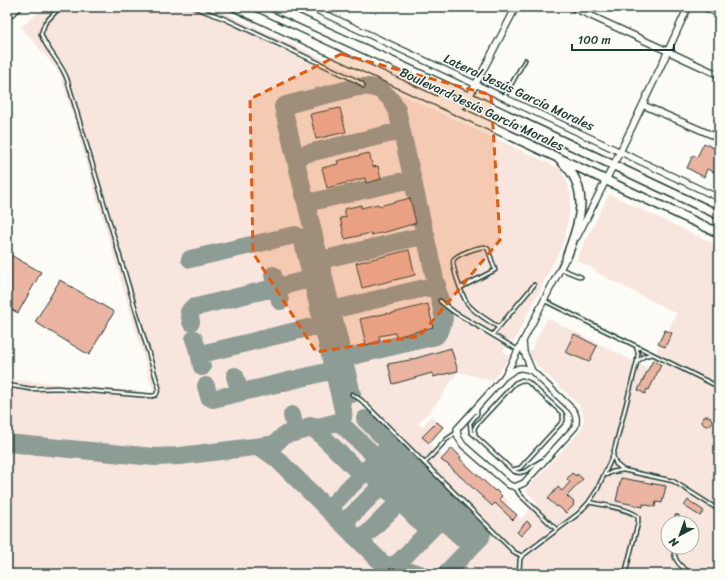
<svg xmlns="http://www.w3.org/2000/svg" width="726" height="581" viewBox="0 0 726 581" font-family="Sriracha,sans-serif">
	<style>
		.built { fill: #f8e6de; fill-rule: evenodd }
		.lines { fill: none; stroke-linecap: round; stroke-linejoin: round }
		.taxiway { stroke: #8e9c96; stroke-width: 18 }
		.building { fill: #ebb3a2; stroke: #1f3d34 }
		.lane-casing { stroke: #1f3d34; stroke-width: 5.5 }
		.street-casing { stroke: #1f3d34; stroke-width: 8 }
		.secondary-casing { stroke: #1f3d34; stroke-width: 10 }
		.primary-casing { stroke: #1f3d34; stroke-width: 11 }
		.lane { stroke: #fdfcf7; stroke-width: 2.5 }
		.street { stroke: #fdfcf7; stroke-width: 5.5 }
		.secondary { stroke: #fdfcf7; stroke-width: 7 }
		.primary { stroke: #fdfcf7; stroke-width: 8 }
		.marked { fill: #e8590c; fill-opacity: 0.2; stroke: #e8590c; stroke-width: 3; stroke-dasharray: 8 5; stroke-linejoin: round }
		.labels { text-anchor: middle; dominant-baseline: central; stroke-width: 3; stroke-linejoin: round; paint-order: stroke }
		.street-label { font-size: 13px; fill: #1f3d34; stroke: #fdfcf7 }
	</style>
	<rect width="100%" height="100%" fill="#fdfcf7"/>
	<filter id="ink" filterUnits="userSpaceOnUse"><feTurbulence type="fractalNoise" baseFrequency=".025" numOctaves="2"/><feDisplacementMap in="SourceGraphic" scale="8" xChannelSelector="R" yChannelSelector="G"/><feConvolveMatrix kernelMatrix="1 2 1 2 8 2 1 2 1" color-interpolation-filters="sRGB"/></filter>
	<g filter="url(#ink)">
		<!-- built -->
		<path class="built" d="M45 7H212L561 169 568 184 571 196 570 209 565 237 559 252 514 342 510 340 503 351 510 357 492 381 458 372 437 403 418 424 422 427 431 416 443 427 429 444 443 457 452 448 461 457 460 459 495 491 496 490 509 502 506 505 521 519 537 502 525 490 581 430 584 419 581 409 578 404 536 365 530 356V352L547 318 648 368 658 353 656 352 659 346 660 347 661 345 658 344 665 330 668 331 676 313 597 273 595 270 576 260 609 194 719 246V574H7V379L154 393 60 73 21 27ZM668 523H692V547H668Z"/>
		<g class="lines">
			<!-- taxiway -->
			<path class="taxiway" d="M296 156 401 131
				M307 203 412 179
				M321 260 426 235
				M273 275 276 285 280 287 278 291 280 301
				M332 310 437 285
				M191 322 189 312 192 308 302 281H308L313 285
				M194 339 198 351 201 354
				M344 358 436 336 441 329 444 319 397 110C387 89 374 84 353 88L286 105 283 107 352 394
				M202 367 200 357 201 354 316 326 320 324 321 319
				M235 376 239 390
				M206 386 209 397 213 399 326 372 331 368 332 364
				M292 415 295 429 294 433
				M365 419 389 443 390 446 394 447 421 475 423 478C429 481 451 501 452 508H455L482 533 481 537 445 574
				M339 422 375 456V461
				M310 426 318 432 360 473 361 476
				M7 443 154 457 180 456 270 445 276 443 284 435 338 422C344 420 344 416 343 410L303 242 301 238 295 235 190 259
				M255 447 263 449 277 459 383 564 420 574
				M377 459H381L410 488 409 492 413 491 416 493 439 516V521
				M365 471 369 472 396 498 398 501 397 504H400L403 505 428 530 427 533
				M334 516 333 511 334 503 385 451
				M338 520 343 521 351 516 376 491
				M440 520 444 521 468 544 470 547 468 550
				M354 536 358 537 366 535 405 496
				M387 566 393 565 399 562 435 525"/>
		</g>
		<!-- building -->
		<path class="building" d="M340 108 346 132 316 139 310 114Z
			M704 143 719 151V174L707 169 704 177 687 168 693 155 697 157Z
			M369 153 373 167 378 166 381 179 366 183 365 178 327 188 322 168 338 164 337 161Z
			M410 198 416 223 386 232 371 235V233L345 239 340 218 346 217 344 209 361 205V208L378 204 379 206Z
			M409 250 415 275 362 288 356 263Z
			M7 253 41 272 18 313 7 307Z
			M60 280 114 312 89 355 35 322Z
			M428 304 433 327 396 337 395 333 379 336 380 341 366 345 360 319 388 313 389 314Z
			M665 330 672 333 665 347 658 344Z
			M574 334 597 346 589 362 565 352Z
			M451 348 458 371 433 377 432 373 393 384 388 364 410 360Z
			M653 360 661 365 649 390 647 389 645 394 638 390Z
			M702 421a5 5 0 1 1 10 0a5 5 0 1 1-10 0Z
			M437 422 443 427 429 443 422 437Z
			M452 448 461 457 460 459 495 491 496 490 502 496 499 499 517 515 513 520 495 503 492 506 446 463H445L441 460Z
			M572 473 576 476 577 474 583 479 567 496 574 502 573 504 574 505 566 513 558 506 557 507 548 499 558 487 562 491 570 482 567 479Z
			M621 478 666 486 662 503 656 502 655 507 643 504V507L616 501Z
			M688 500 704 511 700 516 684 506Z
			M527 521 531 525 521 536 517 532Z"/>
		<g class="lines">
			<!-- lane casing -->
			<g class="lane-casing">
				<path id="lane" d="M193 7 225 19 355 80 362 84 363 86
					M504 97 525 60
					M561 269 581 277
					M460 288 495 270 488 249 485 247C478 247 458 254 454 259 450 264 463 297 467 303 474 313 488 320 498 327
					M440 301 454 312 518 350
					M545 301 719 387
					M493 334 534 285
					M637 362 644 356 652 354
					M7 385 31 389 57 388 152 396 156 395 159 388 67 79C61 62 47 51 41 34L45 23 60 7
					M352 394 361 400 514 552 522 556
					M477 409V414L470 423 471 432 512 470C522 478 532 466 541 461
					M476 437 474 429 476 425 515 383 522 380 528 382 561 412 563 415V421L520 468 512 470
					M613 456 616 464 622 469
					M425 463 447 439 456 433
					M606 475 612 472 623 470 673 481 719 510
					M515 487 520 495 557 530
					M589 502C601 505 629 508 638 517V523L625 574
					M676 523 677 517
					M674 547C673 561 681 567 692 574
					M519 574 520 559 522 556 578 514 589 502 597 490 613 455 637 362 638 353 636 346"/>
			</g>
			<!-- street casing -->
			<g class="street-casing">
				<path id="street" d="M310 7 719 198
					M572 7 719 75
					M704 7 719 14
					M469 97 516 7
					M643 105 719 138
					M577 237C616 162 653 85 688 7
					M523 342 524 352 532 371
					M504 377C515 370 518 364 532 371L572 409C577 415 577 420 575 427L524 483 515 487 509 485 463 445 458 437 457 429 504 377 508 370 568 254"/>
			</g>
			<!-- secondary casing -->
			<g class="secondary-casing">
				<path id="secondary" d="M7 16 18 7"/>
			</g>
			<!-- primary casing -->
			<g class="primary-casing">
				<path id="primary" d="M235 7 719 233
					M273 7 469 97 719 215
					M441 98 461 104 464 103 469 97
					M562 162C592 189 579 224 567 256"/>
			</g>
			<!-- lane -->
			<use href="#lane" class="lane"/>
			<!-- street -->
			<use href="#street" class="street"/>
			<!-- secondary -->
			<use href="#secondary" class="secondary"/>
			<!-- primary -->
			<use href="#primary" class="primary"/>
		</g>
	</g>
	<!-- marked area -->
	<path class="marked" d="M341 54 491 95 500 240 420 336 316 352 253 253 250 99Z"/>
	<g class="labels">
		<!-- street labels -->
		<g class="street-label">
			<text transform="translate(519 92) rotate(25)">Lateral Jesús García Morales</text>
			<text transform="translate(482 109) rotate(25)">Boulevard Jesús García Morales</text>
		</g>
	</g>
	<!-- margin -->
	<rect width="726" height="581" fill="none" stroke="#fdfcf7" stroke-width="24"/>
	<rect x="12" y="12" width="702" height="557" fill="none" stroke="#1f3d34" stroke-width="1.5" filter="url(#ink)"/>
	<!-- north arrow -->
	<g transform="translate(680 535) rotate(221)"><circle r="19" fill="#fdfcf7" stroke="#a4b0a9"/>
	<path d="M0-3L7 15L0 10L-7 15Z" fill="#1f3d34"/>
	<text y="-6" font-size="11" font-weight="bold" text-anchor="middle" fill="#1f3d34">N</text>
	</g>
	<!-- scale -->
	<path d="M572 44v6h102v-6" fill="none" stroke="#1f3d34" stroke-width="2"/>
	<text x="578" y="44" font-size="12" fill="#1f3d34" stroke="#fdfcf7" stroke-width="3" paint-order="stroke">100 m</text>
</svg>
